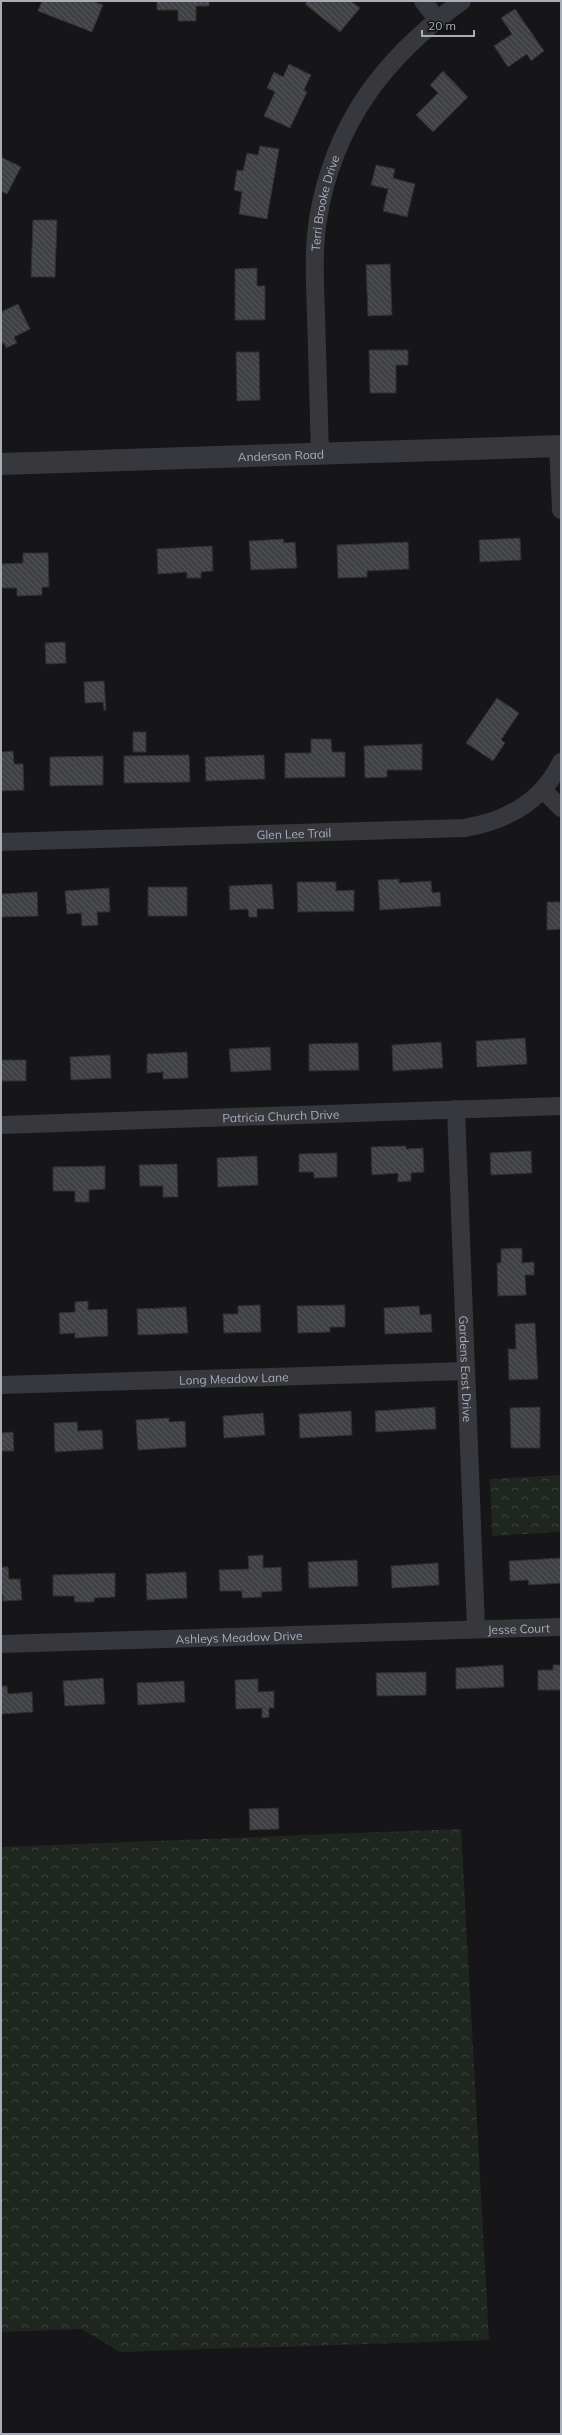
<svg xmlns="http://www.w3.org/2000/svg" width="562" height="2435" viewBox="0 0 562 2435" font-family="Mulish,sans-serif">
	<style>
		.forest { fill: url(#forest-crowns) }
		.building { fill: url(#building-back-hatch); stroke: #303034 }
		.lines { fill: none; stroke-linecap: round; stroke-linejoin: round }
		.minor { stroke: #37383d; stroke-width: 18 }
		.tertiary { stroke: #37383d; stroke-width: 22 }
		.labels { text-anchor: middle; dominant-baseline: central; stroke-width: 4; stroke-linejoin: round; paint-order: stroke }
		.street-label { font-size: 12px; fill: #a8adb8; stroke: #111113 }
	</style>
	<defs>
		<pattern id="forest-crowns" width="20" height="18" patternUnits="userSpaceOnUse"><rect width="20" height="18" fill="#1e261f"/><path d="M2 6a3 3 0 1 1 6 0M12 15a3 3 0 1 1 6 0" fill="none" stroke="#3c433d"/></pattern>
		<pattern id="building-back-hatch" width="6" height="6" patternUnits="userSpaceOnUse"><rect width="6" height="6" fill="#404145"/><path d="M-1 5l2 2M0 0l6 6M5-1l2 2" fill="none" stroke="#595a5e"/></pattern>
	</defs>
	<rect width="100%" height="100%" fill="#161618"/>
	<!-- forest -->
	<path class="forest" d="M561 1475V1532L492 1536 490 1479Z
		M461 1829 489 2340 120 2352 82 2329 1 2332V1847Z"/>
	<!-- building -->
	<path class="building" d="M42 1H93L103 5 92 32 38 11Z
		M157 1H209V6H196V21H178V10H157Z
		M308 1H351L360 8 340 32 305 4Z
		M515 9 544 51 531 61 527 54 508 67 494 46 512 34 501 18Z
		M289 64 311 75 304 90 307 92 290 128 264 116 275 92 267 88 274 72 283 77Z
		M443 71 468 97 433 132 416 115 438 93 430 85Z
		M260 146 279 149 267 219 239 214 242 192 234 190 237 170 243 171 247 153 258 155Z
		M1 157 21 167 7 194 1 191Z
		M376 165 395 169 393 178 415 184 407 217 383 211 388 189 371 185Z
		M33 220H57L55 277H31Z
		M390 264 392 315 368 316 366 265Z
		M257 268V286H265V320H235V269Z
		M18 304 30 329 14 337 17 343 6 348 4 343 1 345V312Z
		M369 350H408V365H396V393H370Z
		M236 352H259L260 400 237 401Z
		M520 538 521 560 480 562 479 540Z
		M283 539 284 543 295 542 297 568 251 570 249 541Z
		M408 542 409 569 367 571V577L338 578 337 545Z
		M212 546 213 571 201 572V578H187V572L158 574 157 549Z
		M23 553H48L49 587H42V595L17 596V588H1V564L23 563Z
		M65 642 66 663 46 664 45 643Z
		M104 681 106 710H104L103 702 85 703 84 682Z
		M497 698 519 713 501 740 505 743 493 761 466 743Z
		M133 732H146V752H133Z
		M311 739H331L332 752H345V777L285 778V753H311Z
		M422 744V770H387V777L365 778 364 746Z
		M13 751 14 764H23L24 790 1 791V752Z
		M189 755 190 782 124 783V756Z
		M264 755 265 779 206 781 205 757Z
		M103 756V785L50 786V757Z
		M399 879V883L431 881 432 893 440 892 441 906 380 910 378 880Z
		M297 882H336V891L354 890V911L298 912Z
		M272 884 274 909H257V917H249L248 909 230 910 229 886Z
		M148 887H187V916H148Z
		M109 888 110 912H97L98 925 82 926 81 913 67 914 65 891Z
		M37 892 38 916 1 917V894Z
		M547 902H561V929L547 930Z
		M525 1038 527 1064 477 1067 476 1041Z
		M441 1042 443 1068 393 1071 392 1045Z
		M358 1043 359 1070 309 1071V1044Z
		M270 1047 271 1070 231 1072 229 1049Z
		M187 1052 188 1078 163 1079V1072L147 1073V1054Z
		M110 1055 111 1078 71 1080 70 1057Z
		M1 1060H26V1081H1Z
		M406 1146V1149L423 1148 424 1172 411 1173V1181L398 1182V1173L372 1175 371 1147Z
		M531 1151 532 1173 491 1175 490 1153Z
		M337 1153V1177L314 1178V1172H299V1154Z
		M257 1156 258 1185 218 1187 217 1158Z
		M177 1164 178 1197H163V1186H140L139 1165Z
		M105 1166V1189L89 1190V1202H75V1191H53V1167Z
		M522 1248V1263L534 1262V1275H525L526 1295 498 1296 497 1263H501V1249Z
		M88 1301V1310L107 1309 108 1336 75 1338V1333L60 1334 59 1313 75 1312V1302Z
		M260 1305 261 1332 224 1333 223 1314H238V1306Z
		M345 1305V1327H330V1332L298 1333 297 1306Z
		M419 1306 420 1315 431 1314 432 1332 385 1334 384 1308Z
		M186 1307 188 1333 138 1335 137 1309Z
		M535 1323 538 1379 509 1380 508 1349H516L515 1324Z
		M435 1407 436 1429 376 1432 375 1411Z
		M540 1407V1448H511L510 1408Z
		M351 1411 352 1435 300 1438 299 1414Z
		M263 1413 265 1435 224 1438 223 1416Z
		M169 1418V1422L185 1421 186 1447 138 1450 136 1420Z
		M77 1422 78 1431 102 1430 103 1449 55 1452 54 1423Z
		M13 1432 14 1451H1V1433Z
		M263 1555V1568L281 1567 282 1591 261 1592 262 1597 242 1598V1591H220L219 1570 249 1569 248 1556Z
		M561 1558V1583L529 1585 528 1580 510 1581 509 1561Z
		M357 1560 358 1586 309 1588 308 1562Z
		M438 1563 439 1585 392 1588 391 1566Z
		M1 1567H8L9 1579H20L22 1600 3 1601V1594H1Z
		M186 1572 187 1598 147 1600 146 1574Z
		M115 1573V1597L94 1598V1602H75L74 1596H53V1575Z
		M503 1665 504 1687 456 1689V1668Z
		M553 1665H561V1690H538V1670H553Z
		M426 1672V1695L377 1696 376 1673Z
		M103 1678 105 1704 65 1706 63 1681Z
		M258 1679V1692L274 1691V1708H269V1717L262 1718V1708L236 1709 235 1680Z
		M184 1681 185 1702 138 1705 137 1683Z
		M1 1686H7L8 1694 32 1692 33 1712 1 1714Z
		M278 1808 279 1829 250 1830 249 1809Z"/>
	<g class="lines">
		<!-- minor -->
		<g class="minor">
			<path d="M423 1 437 19"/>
			<path d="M558 446 561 510"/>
			<path id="s1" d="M320 454C319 408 317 361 316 315 315 283 313 250 318 219 334 122 385 57 462 1"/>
			<path d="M543 790 561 808"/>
			<path id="s2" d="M1 842 464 828C506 821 542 802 561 762"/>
			<path id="s3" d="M456 1109 476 1629"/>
			<path id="s4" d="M1 1125 561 1106"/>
			<path id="s5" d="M1 1385 466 1371"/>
			<path id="s6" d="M1 1644 561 1627"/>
		</g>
		<!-- tertiary -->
		<path class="tertiary" id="s7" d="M1 464 561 446"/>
	</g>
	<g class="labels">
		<!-- street labels -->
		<g class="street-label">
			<text stroke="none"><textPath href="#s1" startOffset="252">Terri Brooke Drive</textPath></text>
			<text stroke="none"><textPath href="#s7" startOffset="280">Anderson Road</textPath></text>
			<text stroke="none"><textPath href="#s2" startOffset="293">Glen Lee Trail</textPath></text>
			<text stroke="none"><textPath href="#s4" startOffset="280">Patricia Church Drive</textPath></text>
			<text stroke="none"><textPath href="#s3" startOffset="260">Gardens East Drive</textPath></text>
			<text stroke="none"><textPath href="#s5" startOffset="233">Long Meadow Lane</textPath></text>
			<text stroke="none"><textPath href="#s6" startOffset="518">Jesse Court</textPath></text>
			<text stroke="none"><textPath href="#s6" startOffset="238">Ashleys Meadow Drive</textPath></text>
		</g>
	</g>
	<!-- border -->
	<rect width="562" height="2435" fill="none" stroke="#a8adb8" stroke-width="4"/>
	<!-- scale -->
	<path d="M422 30v6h52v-6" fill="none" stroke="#a8adb8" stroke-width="2"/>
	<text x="428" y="30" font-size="12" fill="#a8adb8" stroke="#111113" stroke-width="3" paint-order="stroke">20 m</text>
</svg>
